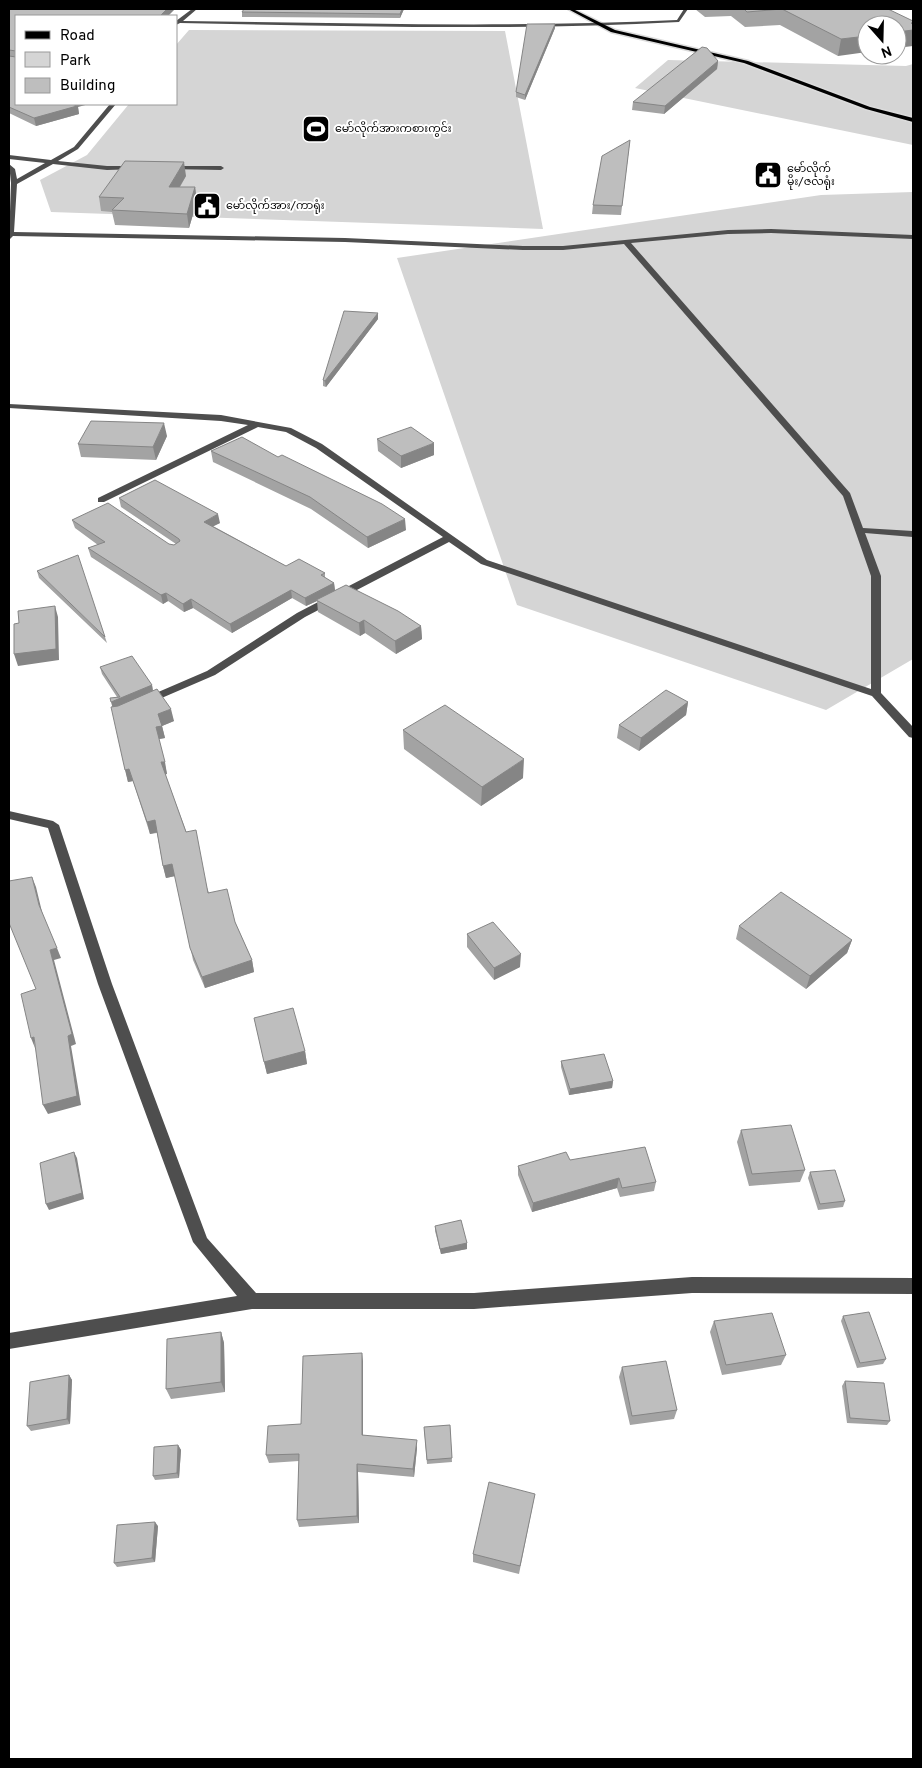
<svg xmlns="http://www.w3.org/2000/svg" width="922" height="1768" viewBox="0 0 922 1768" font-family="Overpass,'Noto Sans Myanmar',sans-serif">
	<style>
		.green { fill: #d5d5d5 }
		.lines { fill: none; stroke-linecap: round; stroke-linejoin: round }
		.major-casing { stroke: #dbdbdb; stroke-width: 3 }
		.minor { fill: #4e4e4e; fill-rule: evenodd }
		.major { fill: #000; fill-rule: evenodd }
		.wall { fill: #a3a3a3 }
		.shaded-wall { fill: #858585 }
		.building { fill: #bebebe; stroke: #858585 }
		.labels { text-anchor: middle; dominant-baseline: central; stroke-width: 4; stroke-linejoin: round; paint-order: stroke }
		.far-poi-label { font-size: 11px; fill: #000; stroke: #fff; text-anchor: start }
	</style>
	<rect width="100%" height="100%" fill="#fff"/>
	<!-- green -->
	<path class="green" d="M189 30 505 31 543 229 51 212 40 180 87 155 129 104H176V45Z
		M668 60 906 66 913 64V145L635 88Z
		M913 192V659L826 710 517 605 397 258 821 195Z"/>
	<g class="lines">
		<!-- major casing -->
		<g class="major-casing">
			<path id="major" d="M568 9H573L615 30 748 61 870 107 913 118V122L866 109 744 63 611 32Z"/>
		</g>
		<!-- minor -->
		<path class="minor" d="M192 9H197L183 21C348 23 513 28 677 20L684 9H688L679 22C513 31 346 26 180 23L176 25V21Z
			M110 104H116L78 149 58 161 107 166H136L138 169 107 170 53 164 17 184 14 232 345 238 523 246H563L728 230 771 229 913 235V239L771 233 728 234 631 243 850 493 863 528 913 531V537L865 533 881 576V693L913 727V738L909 737 872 696 481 564 449 542 305 617 215 675 150 703H142L141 701 142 699 207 671 297 613 443 537 316 448 286 432 258 427 104 502H98V498L248 425 221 421 9 408V404L221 415 291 428 322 444 487 560 871 689V576L843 496 624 244 563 250H523L345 242 13 236 9 240 11 183 9 164 15 169 17 179 45 163 9 159V155L51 160 74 147Z
			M169 166H221L224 168 221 170 167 169Z
			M9 811 53 821 59 825 112 984 207 1238 256 1293H474L692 1277 913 1278V1294L692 1293 474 1309H252L9 1349V1333L237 1296 193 1242 98 984 48 828 9 819Z"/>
		<!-- major -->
		<use href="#major" class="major"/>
	</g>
	<!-- wall -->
	<path class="wall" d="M9 9 16 16 78 107 79 114 36 126 9 113Z
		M404 9 400 18 242 17V12Z
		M695 9H888L838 56 780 25 745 27 731 16 705 17Z
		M555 24V28L525 100 516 97V92Z
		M718 61 717 69 664 114 632 110 633 102Z
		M630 140 621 215 592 214 593 205Z
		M186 176 180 187H195L197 201 189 228 115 225 112 212 101 211 99 197Z
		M378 313V319L326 387 323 386V380Z
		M167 436 156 460 81 457 78 444Z
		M377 439 434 455 401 468 378 451Z
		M211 451 406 530 368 548 311 509 213 462Z
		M119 498 220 523 213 526 286 566 325 573V578L334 583 335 590 421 626 422 639 396 654 365 633 360 636 318 612 317 601 306 606 292 598 232 633 193 608 184 612 168 601 163 604 91 557 88 548 98 545 75 528 72 520 169 544 174 545 176 544 121 507Z
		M37 571 105 637 107 643 39 578Z
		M100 667 152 685 153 691 174 721 162 726 165 738 159 739 167 774H165L209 893 235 922 252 960 254 972 205 988 193 960 175 876 166 878 163 866 157 833 150 834 133 781 128 782 112 707 117 697 102 674Z
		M688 702 686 715 639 751 617 738 619 725Z
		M403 730 523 778 481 806 404 749Z
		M739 926 852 940 847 953 806 989 736 939Z
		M467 934 520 967 494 980 467 947Z
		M254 1018 305 1051 307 1064 267 1074Z
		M561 1061 613 1081 612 1088 569 1095 561 1067Z
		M741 1130 805 1170 800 1182 749 1186 737 1142Z
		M570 1160 656 1182 654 1191 620 1197 617 1188 532 1212 518 1175V1166Z
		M810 1172 845 1201 843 1207 818 1210 808 1178Z
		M435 1226 467 1243V1249L441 1254 435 1231Z
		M843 1316 886 1359 883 1364 857 1368 841 1321Z
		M714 1321 786 1355 781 1365 722 1375 710 1332Z
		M221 1332 224 1343 225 1392 171 1399 166 1389Z
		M363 1361V1435L417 1448 414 1477 358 1472 359 1523 299 1527 297 1520 299 1461 269 1463 266 1455 301 1424Z
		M622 1367 677 1410 674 1419 630 1425 619 1377Z
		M69 1375 72 1380 70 1424 31 1431 27 1426Z
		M845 1381 890 1421 887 1425 847 1423 842 1386Z
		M450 1425 452 1462 427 1464 424 1428Z
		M178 1445 181 1450 179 1478 155 1480 153 1476Z
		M535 1494 519 1574 473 1562V1554Z
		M158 1526 155 1562 117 1567 114 1563Z"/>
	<!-- shaded-wall -->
	<path class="shaded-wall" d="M167 9H175L168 16H160Z
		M402 9H404L400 18V14Z
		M911 23H913V46L897 48V32Z
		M555 24V28L525 100V95Z
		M867 36V52L838 56 841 39Z
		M718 61 717 69 664 114 665 106Z
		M68 104H89L78 107 79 114 36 126 34 118Z
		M184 162 186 176 171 201 169 187Z
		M195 187 197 201 189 228 187 214Z
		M378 313V319L326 387 325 381Z
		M164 423 167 436 156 460 153 447Z
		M434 443V455L401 468V456Z
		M218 514 220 523 206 530 204 522Z
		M405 519 406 530 368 548 367 537Z
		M334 583 335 591 316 600 317 601 306 606 305 598Z
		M291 590 292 598 232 633 230 624Z
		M166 593 168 601 163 604 161 595Z
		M191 599 193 608 184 612 183 604Z
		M55 606 58 617 59 660 18 666 14 654Z
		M364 620 365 633 360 636 359 623Z
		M421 626 422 639 396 654 395 641Z
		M152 685 153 692 113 709 111 702Z
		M688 702 686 715 639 751 641 738Z
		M171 709 174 721 162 726 165 738 159 739 156 727 158 714Z
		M524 759 523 778 481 806 482 787Z
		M161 762H165L167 774 164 775Z
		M129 769 133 781 128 782 125 770Z
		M155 820 158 832 150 834 147 822Z
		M172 864 175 876 166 878 163 866Z
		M32 877 36 887 43 916 39 905Z
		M852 940 847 953 806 989 810 976Z
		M57 948 61 958 54 960 76 1044 71 1046 81 1105 48 1114 43 1105 68 1036 50 950Z
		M521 954 520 967 494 980V968Z
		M252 960 254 972 205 988 202 977Z
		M34 1037 35 1048 31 1038Z
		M305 1051 307 1064 267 1074 264 1062Z
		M613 1081 612 1088 569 1095 570 1089Z
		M74 1152 77 1158 84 1199 49 1210 46 1204Z
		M619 1178 617 1188 532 1212 533 1203Z
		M467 1243V1249L441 1254 440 1249Z
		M221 1332 224 1343 225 1392 221 1382Z
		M362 1353 363 1361V1443L362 1435Z
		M69 1375 72 1380 70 1424 67 1419Z
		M417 1440V1448L414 1477 413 1469Z
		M178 1445 181 1450 179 1478 177 1473Z
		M357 1464 358 1472 359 1523 357 1516Z
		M155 1522 158 1526 155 1562 152 1558Z"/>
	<!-- building -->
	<path class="building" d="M9 9H167L160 16H16V104H72L77 106 34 118 9 107V56L16 57V51L9 50Z
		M244 9H402L400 14 242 12Z
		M744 9H888L913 21V23H911L913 24V30L897 32V25H867V36L841 39 782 9 747 12Z
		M527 24H555L525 95 516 92Z
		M702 47 707 48 718 61 665 106 633 102Z
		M630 140 622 206 593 205 602 156Z
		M125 161 184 162 169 187H195L187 214 112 210 124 198 99 197Z
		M344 311 378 313 325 381 323 380Z
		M91 421 164 423 153 447 78 444Z
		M411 427 434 443 401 456 377 439Z
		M242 437 278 457 282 455 382 504 405 519 367 537 310 497 211 451Z
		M155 480 218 514 204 522 286 566 299 559 325 573 321 575 334 583 305 598 291 590 230 624 191 599 183 604 166 593 161 595 88 548 105 542 72 520 108 503 169 544 174 545 180 541 179 539 119 498Z
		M78 555 105 637 37 571Z
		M346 585 398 611 421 626 395 641 364 620 359 623 316 600Z
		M55 606 56 649 14 654V624L19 623 18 611Z
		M132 656 152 685 111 702 110 698 120 697 100 667Z
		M157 689 171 709 158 714 162 726 156 727 165 762H161L186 832 196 830 208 893 227 889 235 922 252 960 202 977 190 948 172 864 163 866 155 820 147 822 129 769 125 770 111 707 118 706Z
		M666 690 688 702 641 738 619 725Z
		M445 705 524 759 482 787 403 730Z
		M32 877 39 905 57 948 50 950 72 1034 68 1036 77 1096 43 1105 34 1037 31 1038 21 994 36 989 9 923V881Z
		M781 892 852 940 810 976 739 926Z
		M493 922 521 954 494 968 467 934Z
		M293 1008 305 1051 264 1062 254 1018Z
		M604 1054 613 1081 570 1089 561 1061Z
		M791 1125 805 1170 752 1174 741 1130Z
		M645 1147 656 1182 622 1188 619 1178 533 1203 518 1166 566 1152 570 1160Z
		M74 1152 82 1193 46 1204 40 1163Z
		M835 1170 845 1201 820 1204 810 1172Z
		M461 1220 467 1243 440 1249 435 1226Z
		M869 1312 886 1359 860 1363 843 1316Z
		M772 1313 786 1355 726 1365 714 1321Z
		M221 1332V1382L166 1389 167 1339Z
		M362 1353V1435L417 1440 413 1469 357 1464V1516L297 1520 299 1454 266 1455 268 1426 301 1424 303 1356Z
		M666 1361 677 1410 632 1416 622 1367Z
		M69 1375 67 1419 27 1426 30 1382Z
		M845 1381 884 1383 890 1421 850 1418Z
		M450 1425 452 1458 427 1460 424 1427Z
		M178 1445 177 1473 153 1476 154 1447Z
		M489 1482 535 1494 520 1566 473 1554Z
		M155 1522 152 1558 114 1563 117 1525Z"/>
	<!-- icons -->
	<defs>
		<g id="stadium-square" transform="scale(1.4375)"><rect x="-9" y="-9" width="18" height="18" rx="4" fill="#000" stroke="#fff"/><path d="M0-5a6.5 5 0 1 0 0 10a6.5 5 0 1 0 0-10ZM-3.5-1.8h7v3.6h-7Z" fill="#fff"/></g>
		<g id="civic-square" transform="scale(1.4375)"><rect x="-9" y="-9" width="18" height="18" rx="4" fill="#000" stroke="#fff"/><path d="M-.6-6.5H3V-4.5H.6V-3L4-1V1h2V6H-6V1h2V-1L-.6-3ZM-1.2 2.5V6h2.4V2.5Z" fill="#fff"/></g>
	</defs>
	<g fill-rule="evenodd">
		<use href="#stadium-square" x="316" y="129"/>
		<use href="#civic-square" x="768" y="175"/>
		<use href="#civic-square" x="207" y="206"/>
	</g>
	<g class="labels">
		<!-- far-poi labels -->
		<g class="far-poi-label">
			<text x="335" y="129">မော်လိုက်အားကစားကွင်း</text>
			<text x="787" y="169">မော်လိုက်<tspan x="787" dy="13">မိုး/ဇလရုံး</tspan></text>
			<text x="226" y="206">မော်လိုက်အား/ကာရုံး</text>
		</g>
	</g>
	<!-- border -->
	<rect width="922" height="1768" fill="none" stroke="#000000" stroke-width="20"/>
	<!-- legend -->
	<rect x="15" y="15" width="162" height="90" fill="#ffffff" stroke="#999999"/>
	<rect x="25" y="31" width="25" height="8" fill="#000000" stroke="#999999"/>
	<text x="60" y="40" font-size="15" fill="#000000">Road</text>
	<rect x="25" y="52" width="25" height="15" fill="#d5d5d5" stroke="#999999"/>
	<text x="60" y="65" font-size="15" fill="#000000">Park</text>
	<rect x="25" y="78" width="25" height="15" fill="#bebebe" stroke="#999999"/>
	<text x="60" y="90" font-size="15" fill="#000000">Building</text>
	<!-- north arrow -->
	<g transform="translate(882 40) rotate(160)"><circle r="24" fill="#ffffff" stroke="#999999"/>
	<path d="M0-4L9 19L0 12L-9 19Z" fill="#000000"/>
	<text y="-8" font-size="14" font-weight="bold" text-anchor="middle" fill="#000000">N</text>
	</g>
</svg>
